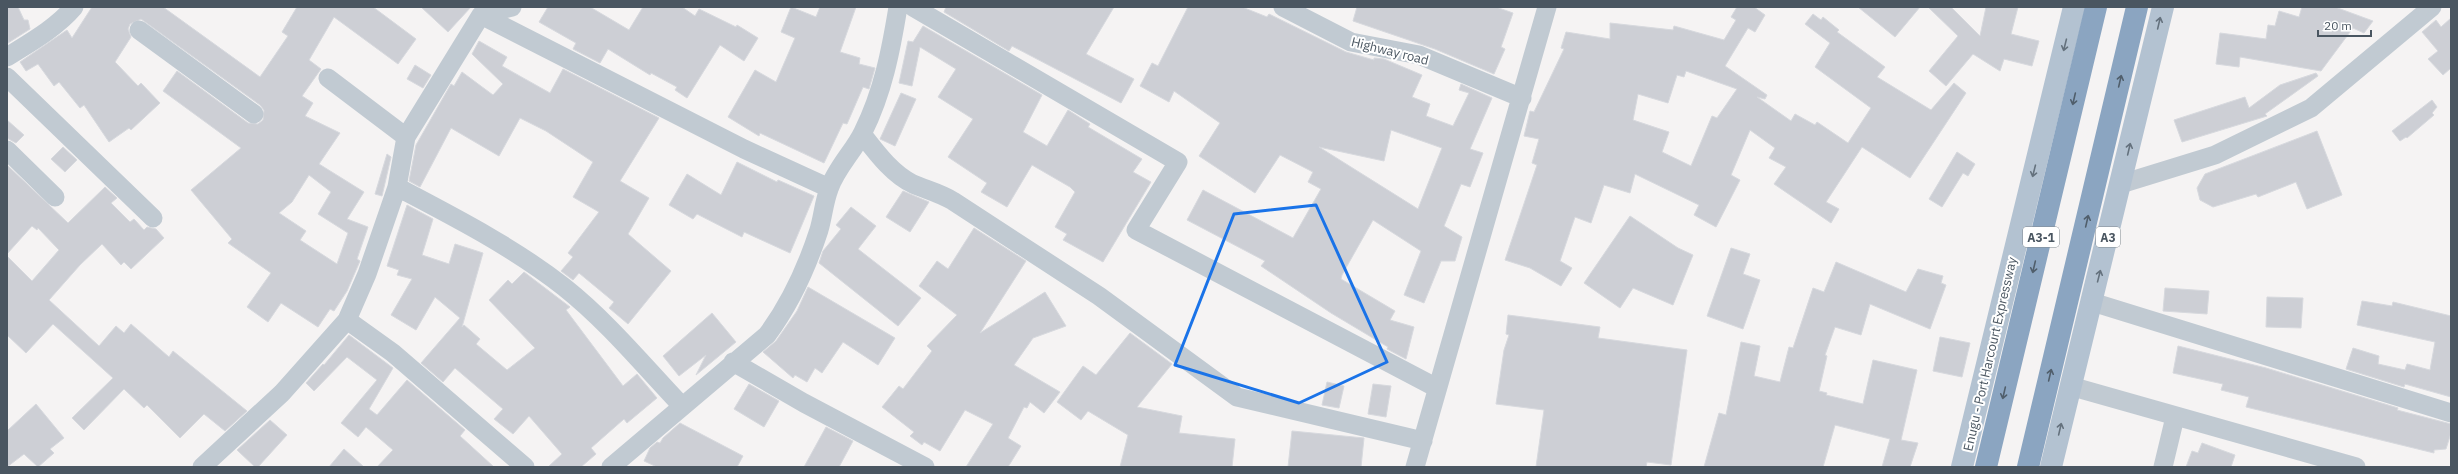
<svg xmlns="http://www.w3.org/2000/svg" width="2458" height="474" viewBox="0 0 2458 474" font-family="'IBM Plex Sans',sans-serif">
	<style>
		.building { fill: #cdcfd5; stroke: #d7d9de; fill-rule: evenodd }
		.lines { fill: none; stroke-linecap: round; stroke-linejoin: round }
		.minor { stroke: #c1cad2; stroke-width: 19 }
		.major { stroke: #b3c2d1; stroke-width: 22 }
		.highway { stroke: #8ba5c1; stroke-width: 22 }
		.oneway { stroke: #64717d }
		.oneway2 { stroke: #505e6b }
		.marked { fill: none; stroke: #1a73e8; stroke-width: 3; stroke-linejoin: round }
		.labels { text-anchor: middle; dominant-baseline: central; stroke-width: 4; stroke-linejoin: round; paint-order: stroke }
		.shield { fill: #fff; stroke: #808990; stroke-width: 1 }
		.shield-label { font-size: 12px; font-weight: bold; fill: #4a5661 }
		.street-label { font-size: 13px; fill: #4a5661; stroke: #fff }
	</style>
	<rect width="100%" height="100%" fill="#f5f3f3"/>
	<!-- building -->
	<path class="building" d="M7 7H18L24 20H28L30 29 8 43Z
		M92 7H163L260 77 288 36 282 32 297 7H373L416 39 398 64 334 17 309 60 321 69 302 96 313 103 305 116 340 133 319 164 364 192 347 219 368 227 357 259 360 261 347 291 334 311 330 309 318 327 281 303 268 322 247 307 271 273 228 243 232 239 191 190 241 148 163 91 177 71 248 123 258 124 263 120 264 110 260 105 141 19 130 24 128 29 131 37 115 62 138 86 141 83 160 103 131 130 129 128 109 142 84 105 80 108 59 82 54 86 38 64 26 71 20 62 67 30 72 38ZM309 175 331 192 318 214 348 233 337 264 300 240 306 231 279 213 292 202Z
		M421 7H471L448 32Z
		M548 7H590L629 30 643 7H682L695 16 699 9 736 27 737 25 758 38 744 61 720 45 687 98 675 90 677 87 651 73 650 75 608 49 600 63 573 49 576 43 539 22Z
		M791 7 816 17 820 7H856L840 52 860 58 859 64 875 68 869 89 863 87 847 124 843 123 824 163 760 133 759 136 728 117 755 70 776 82 795 38 781 32Z
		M946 7H1114L1086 54 1134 79 1121 103 1012 46 1009 51 944 12Z
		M1188 7H1242L1267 17 1269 14 1346 52 1374 60V58L1384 59 1422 75 1412 97 1430 104 1426 116 1453 126 1469 93 1459 90 1461 84 1492 98 1470 149 1483 153 1470 187 1461 184 1444 226 1462 237 1455 261H1441L1424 303 1404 295 1421 251 1373 220 1342 275 1341 279 1395 311 1390 320 1414 327 1406 359 1387 349 1388 347 1331 313 1261 266 1265 261 1187 220 1203 190 1293 238 1321 189 1308 182 1313 172 1280 155 1255 193 1199 156 1220 123 1174 91 1169 102 1140 86 1152 63 1158 66ZM1391 130 1442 148 1418 209 1319 147 1384 161Z
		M1357 7H1496L1513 13 1501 47 1505 49 1494 74 1435 49 1353 21Z
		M1737 7H1754L1765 15 1755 32 1748 28 1725 66 1767 95 1765 99 1757 97 1791 121 1795 114 1815 125 1817 122 1848 143 1871 108 1815 67 1830 43 1805 24 1813 14 1821 20 1823 17 1839 30 1837 32 1885 67 1877 77 1931 110 1954 83 1966 93 1910 178 1862 147 1826 202 1839 209 1831 223 1774 184 1786 167 1769 158 1775 148 1750 130 1731 175 1740 180 1716 227 1694 215 1699 205 1635 174 1630 193 1604 185 1591 223 1575 217 1560 261 1572 268 1561 286 1530 268 1505 260 1537 165 1532 163 1539 139 1524 136 1530 111 1534 112 1564 49 1561 48 1566 32 1610 39V23L1673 30 1674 26 1724 40 1736 20 1731 17ZM1686 71 1737 89 1717 118 1712 116 1691 166 1662 152 1669 132 1633 120 1638 94 1668 103 1677 75 1684 77Z
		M1858 7H1920L1895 37Z
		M1928 7H1951L1980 36 1986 7H2018L2011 34 2039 41 2032 66 2004 59 2000 71 1973 54 1946 86 1929 71 1958 36Z
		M2302 7H2335L2373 21 2364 33 2353 28 2321 71 2240 57 2239 67 2216 64 2220 33 2266 39 2268 25 2275 26 2279 11 2299 17Z
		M2451 18V68L2443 75 2428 59 2438 51 2422 32 2436 20 2441 27Z
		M923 26 1042 95 1023 132 1047 146 1068 110 1090 124 1088 127 1142 159 1133 172 1151 182 1103 262 1063 240 1067 234 1055 227 1075 192 1070 187 1032 165 1007 207 981 192 987 183 948 157 973 119 938 97 956 69 920 47 912 86 899 83 908 41 913 42Z
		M479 41 507 57 502 66 550 93 563 69 659 118 620 181 649 198 628 234 671 271 628 324 609 308 614 302 579 273 573 280 561 271 573 257 568 253 599 212 573 197 593 162 546 131 520 118 499 156 451 128 420 187 409 181 416 145 451 84 454 86 462 72 493 95 503 84 472 54Z
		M415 65 431 75 423 88 407 79Z
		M2316 73 2318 76 2265 114 2267 116 2182 142 2174 120 2245 97 2249 108 2280 85Z
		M901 93 916 99 895 146 880 139Z
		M2432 100 2437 107 2432 113 2434 115 2407 138 2406 137 2400 141 2392 131Z
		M7 120 24 135 16 143 7 138Z
		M2317 131 2342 195 2307 209 2296 182 2258 197 2256 194 2213 207 2200 200 2197 188 2205 174Z
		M63 147 77 160 65 172 51 159Z
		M1957 152 1975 164 1968 176 1963 173 1942 207 1929 199Z
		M387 154 391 157 382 196 375 194Z
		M737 162 777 182 778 180 814 196 790 253 744 232 742 237 697 214 693 219 669 205 687 174 721 195Z
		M7 165 68 223 105 187 117 198 111 203 130 222 134 219 144 230 147 227 156 229 164 238 131 269 124 262 121 265 102 244 80 265 49 300 99 346 116 326 124 333 131 324 169 357 173 351 247 411 225 431 204 414 180 438 147 405 144 408 124 389 84 430 72 418 113 378 53 324 26 353 7 335V256L32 281 59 250 38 228 37 230 32 226 7 254Z
		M903 191 929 202 910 232 886 217Z
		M407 205 433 219 422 255 449 264 455 244 483 253 462 327 464 325 480 339 476 344 507 370 535 348 489 300 508 280 512 284 524 272 570 307 566 310 623 386 637 374 657 398 627 423 624 419 591 448 596 454 581 467H548L562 454 529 416 513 434 494 419 503 409 455 368 443 382 421 363 460 318 435 297 416 330 391 315 412 279 397 275 399 270 387 266Z
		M851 207 876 226 858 249 921 298 898 326 819 263 823 251 841 229 836 225Z
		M1630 216 1678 248 1693 255 1673 305 1633 288 1620 308 1584 283Z
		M974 228 1026 261 980 333 1045 292 1066 326 1033 338 1014 365 1060 392 1044 413 1030 402 1027 408 1024 407 1008 438 1021 446 1008 467H966L993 424 965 410 940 451 924 442 922 445 910 436 914 432 882 407 899 386 903 389 932 351 927 346 957 315 919 286 937 261 948 269Z
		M1731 248 1750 254 1743 274 1760 280 1743 329 1707 316Z
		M1836 262 1906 292 1918 269 1943 276 1941 283 1946 285 1930 329 1870 304 1861 335 1835 327 1825 355 1827 356 1819 391 1827 393 1826 395 1863 404 1873 360 1917 370 1901 440 1918 443 1910 467H1882L1890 439 1835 425 1823 467H1704L1719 413 1726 415 1741 342 1760 346 1754 376 1780 382 1789 347 1793 348 1813 288 1824 292Z
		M808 287 895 338 878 365 843 342 822 373 815 368 807 382 795 375 793 378 763 352 776 341 797 311Z
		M2165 288 2209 291 2207 314 2163 311Z
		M2267 297 2303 298 2301 328 2266 327Z
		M2362 301 2392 306 2393 302 2451 316V397L2405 384 2404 387 2346 369 2353 348 2379 356 2378 364 2405 370 2407 364 2430 370 2435 342 2357 325Z
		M712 313 736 342 696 375 706 355 679 376 663 356Z
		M1508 315 1600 327 1598 338 1687 350 1671 465 1647 462 1646 467H1536L1544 410 1496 404 1504 350 1509 335 1506 334Z
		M1130 333 1172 364 1137 407 1182 416 1179 433 1235 439 1232 467H1120L1128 435 1088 411 1081 420 1057 402 1083 366 1096 375Z
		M349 335 393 368 369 409 377 415 407 380 465 430 460 436 494 467H377L393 450 366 427 358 437 341 423 377 380 347 357 314 391 306 383 323 364 324 365Z
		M1940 337 1970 343 1962 377 1933 371Z
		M2178 346 2266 368 2398 408 2397 410 2451 424V433L2446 449 2434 450V453L2246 407 2249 397 2221 390 2223 384 2173 373Z
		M1327 382 1344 386 1339 408 1322 405Z
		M749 384 779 401 764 427 734 409Z
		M1373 384 1391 386 1386 417 1368 414Z
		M36 404 64 438 50 449 54 453 38 467 24 454 7 467V431Z
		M270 420 287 435 258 467H255L237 450Z
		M680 423 743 456 737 467H657L644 461 650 448 657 442 660 443 663 438Z
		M826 427 853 441 839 467H804Z
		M1292 431 1364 438 1361 467H1288Z
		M2202 443 2235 455 2231 467H2186L2192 451 2198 453Z
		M344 449 364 467H329Z"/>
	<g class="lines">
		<!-- minor -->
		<path class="minor" d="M913 7 1178 162 1136 230 1437 388
			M1283 7 1351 42 1419 55 1522 98
			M481 15 744 149 829 188
			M139 30 254 114
			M7 57C31 42 56 28 74 7
			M7 77 153 218
			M328 78 406 137
			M862 134C876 152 892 174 913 184 927 190 940 193 953 201L1099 296 1237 397 1423 441
			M7 150 55 197
			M2121 184 2215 155 2311 108 2432 7
			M397 187C454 217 513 247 564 287 607 321 644 366 682 406
			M2092 302 2451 413
			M347 320 393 353 525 467
			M733 362 804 403 925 467
			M2070 386 2356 467
			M202 467 282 393 347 320 367 274 397 187 406 137 481 15 512 7
			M611 467 767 335C790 304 807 267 819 230 823 216 824 202 829 189 836 168 854 151 863 132 883 92 891 50 898 7
			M1415 467 1547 7
			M2163 467 2175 417"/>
		<!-- major -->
		<path class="major" d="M1962 467 2074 7
			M2051 467 2163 7"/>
		<!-- highway -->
		<path class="highway" d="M1986 467 2096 7
			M2028 467 2137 7"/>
	</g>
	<!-- one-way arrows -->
	<defs><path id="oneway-shaft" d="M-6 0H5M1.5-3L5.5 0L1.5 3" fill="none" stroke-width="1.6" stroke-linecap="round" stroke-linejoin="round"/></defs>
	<g class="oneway">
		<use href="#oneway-shaft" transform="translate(2159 23) rotate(-77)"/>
		<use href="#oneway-shaft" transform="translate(2065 45) rotate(104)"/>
		<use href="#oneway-shaft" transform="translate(2129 149) rotate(-77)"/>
		<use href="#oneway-shaft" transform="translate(2034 171) rotate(104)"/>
		<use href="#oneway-shaft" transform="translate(2099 276) rotate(-76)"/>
		<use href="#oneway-shaft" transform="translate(2060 429) rotate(-77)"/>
	</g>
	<g class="oneway2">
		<use href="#oneway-shaft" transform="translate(2120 81) rotate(-77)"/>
		<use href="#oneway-shaft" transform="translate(2074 99) rotate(103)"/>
		<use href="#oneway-shaft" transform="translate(2087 221) rotate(-77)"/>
		<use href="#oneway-shaft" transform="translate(2034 267) rotate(103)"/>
		<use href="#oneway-shaft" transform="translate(2050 375) rotate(-77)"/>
		<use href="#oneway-shaft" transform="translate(2004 393) rotate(103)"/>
	</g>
	<!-- marked area -->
	<path class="marked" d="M1316 205 1387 362 1299 403 1175 365 1234 214Z"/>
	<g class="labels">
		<!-- shield labels -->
		<g class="shield">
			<rect x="2023" y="227" width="36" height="20" rx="3"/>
			<rect x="2096" y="227" width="24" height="20" rx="3"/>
		</g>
		<g class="shield-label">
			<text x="2041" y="237">A3-1</text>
			<text x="2108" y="237">A3</text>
		</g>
		<!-- street labels -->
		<g class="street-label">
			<text transform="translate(1390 51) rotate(14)">Highway road</text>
			<text transform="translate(1990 354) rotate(-77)">Enugu - Port Harcourt Expressway</text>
		</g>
	</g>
	<!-- border -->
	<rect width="2458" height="474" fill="none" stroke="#4a5661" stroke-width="16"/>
	<!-- scale -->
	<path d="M2318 30v6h53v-6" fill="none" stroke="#4a5661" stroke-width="2"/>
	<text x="2324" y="30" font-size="12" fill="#4a5661" stroke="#ffffff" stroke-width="3" paint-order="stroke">20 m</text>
</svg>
